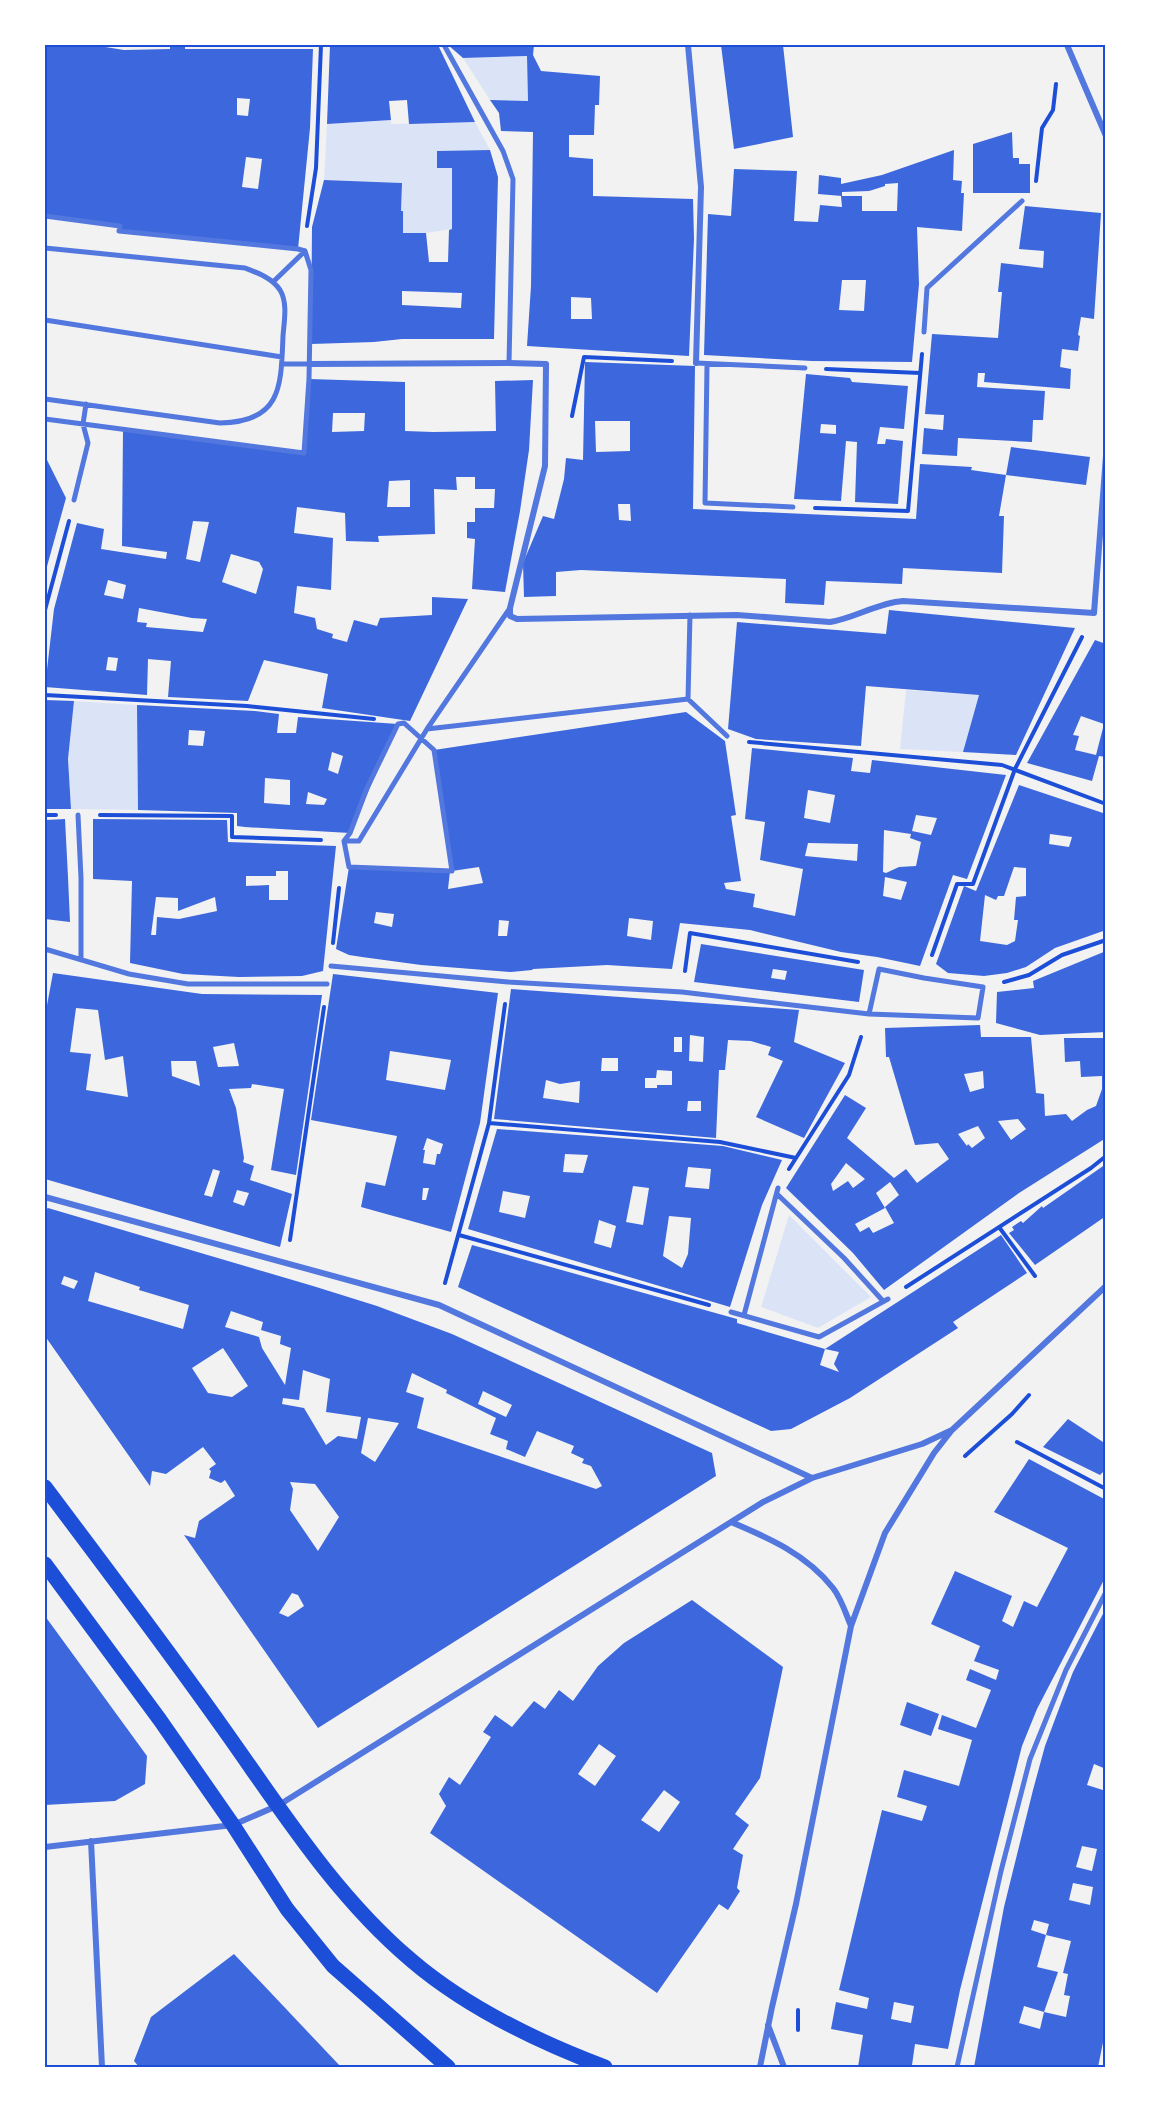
<svg xmlns="http://www.w3.org/2000/svg" width="1151" height="2112" viewBox="0 0 1151 2112" font-family="'Archivo Narrow',sans-serif">
	<style>
		.green { fill: #dbe4f7 }
		.building { fill: #3d67dc; fill-rule: evenodd }
		.lines { fill: none; stroke-linecap: round; stroke-linejoin: round }
		.path { stroke: #1d4ed8; stroke-width: 4 }
		.pedestrian { stroke: #5277de; stroke-width: 5 }
		.minor { stroke: #5277de; stroke-width: 6 }
		.primary { stroke: #1d4ed8; stroke-width: 15 }
		.neatline { fill: none; stroke: #1d4ed8; stroke-width: 2 }
	</style>
	<rect width="100%" height="100%" fill="#f2f2f2"/>
	<!-- green -->
	<path class="green" d="M527 56 528 101 490 100 463 58Z
		M391 120V124L475 122 490 150 437 151V168H452V229L426 233H403V212L401 211 402 183 324 180 327 124Z
		M906 690 979 695 963 752 900 749Z
		M74 701 137 705 138 810 71 809 68 759Z
		M789 1215 871 1297 818 1328 761 1307Z"/>
	<!-- building -->
	<path class="building" d="M45 45H93L124 50 170 49V45H185V49H313L310 128 298 249 119 231 120 226 45 216ZM237 98 250 99 248 116 237 115ZM246 157 262 159 258 189 242 187Z
		M330 45H438L475 122 409 124 407 100 389 101 391 120 327 124Z
		M448 45H534L533 55 541 71 600 76 599 105H595L594 135H569V157L593 159V196L693 199 694 239 689 356 527 346 531 286 533 132 501 131 499 113 490 100 528 101 527 56 463 58ZM571 297 591 298 592 319H571Z
		M721 45H783L793 137 734 149Z
		M1012 132 1013 158H1019V164H1030V193H973V144Z
		M490 150 498 177 494 339H402L374 342 311 344 312 227 324 180 402 183 401 211H403V233H426L429 262H448L449 230 452 229V168H437V151ZM402 291 462 293 461 308 402 305Z
		M954 150 953 180 962 181 961 193H964L962 231 917 227 919 284 912 362 812 361 704 355 708 214 731 216 734 169 797 171 794 221 818 222 820 205 842 207 841 196H862V211H897L898 183 885 184V186L869 191 842 192V196L818 194 819 175 841 178V184L882 175ZM842 280H866L864 311 839 310Z
		M1025 206 1101 213 1094 319 1081 317 1078 335 1080 336 1078 351 1062 349 1060 367 1071 369 1070 389 984 382 985 373H978L977 387 1045 391 1043 420H1033L1032 442 958 438 957 456 922 454 924 428 943 430 944 415 925 414 932 334 998 338 1002 292H998L1001 263 1043 268 1044 251 1019 249Z
		M585 362 695 366 693 509 916 519 920 464 972 467 971 470 1006 475 999 516H1004L1002 573 903 568 902 584 826 581 824 605 785 603 786 579 581 570 556 572V596L524 597 523 563 543 516 554 519 564 479 566 458 583 460ZM595 421H630V451L596 452ZM618 504H630L631 521 619 520Z
		M806 374 850 378 852 382 908 386 904 429 880 427 877 444H885L886 439 903 441 898 504 855 502 857 442 846 441 841 501 794 499ZM821 424 836 425V434L820 433Z
		M309 379 405 382V431L433 432 496 431 495 381 533 380 529 450 520 511 505 592 472 589 475 539 467 538V522H475V508H494L495 489H475V477H456L457 490 434 489 435 534 378 536 379 542 346 541 345 513 297 507 294 533 333 538 331 590 297 586 294 613 315 618 317 629 333 634 332 638 347 642 354 620 377 626 380 618 432 615V597L468 599 410 721 322 708 328 674 264 660 248 701 168 697 171 661 148 659 147 695 45 687 54 609 77 523 104 529 101 549 166 559 167 552 122 546 123 430 304 453ZM333 413H365L364 431 332 432ZM410 480V507H387L389 481ZM193 521 209 522 200 562 186 559ZM231 554 259 562 263 569 256 594 222 582ZM108 580 126 585 123 599 104 595ZM139 608 192 618 207 619 203 632 146 627 147 623 137 622ZM108 657 118 658 116 671 106 670Z
		M1011 447 1090 457 1086 485 1006 475Z
		M45 456 66 498 46 570H45Z
		M889 610 1075 628 1016 755 963 752 979 695 866 686 861 746 756 739 728 729 737 622 886 634Z
		M1095 640 1106 644V757L1099 756 1092 781 1027 763ZM1081 716 1104 724 1096 755 1075 750 1079 736 1073 735Z
		M45 700 74 701 68 759 71 809H45Z
		M137 705 255 711 279 714 277 733H296L298 717 398 724 350 833 245 827 237 826V813L138 810ZM189 730 205 731 203 746 188 745ZM332 752 343 756 338 774 328 770ZM265 778 290 780V805L264 803ZM308 792 327 799 324 805 306 804Z
		M686 712 725 741 736 815 731 816 741 881 724 883 726 889 755 894 753 907 795 916 803 869 760 860 765 822 745 819 752 748 853 758 851 771 870 773 872 760 1006 775 967 879 953 875 920 966 877 957 841 952 750 930 680 923 672 969 607 965 533 969 532 970 511 972 421 965 362 957 349 955 336 949 349 867 450 871 448 889 483 883 479 867 452 871 434 750ZM808 790 835 795 830 823 804 818ZM916 815 937 818 931 835 912 831ZM884 830 911 834 910 838 921 842 916 866 899 867 886 873 883 872ZM808 843 858 844 857 861 805 856ZM885 877 907 882 901 900 883 896ZM376 912 394 914 392 927 374 923ZM629 918 653 921 651 940 627 936ZM499 920 509 921 507 936H498Z
		M1019 785 1106 814V930L1055 948 1026 967 1007 973 984 976 948 973 936 964 964 886 976 891ZM1050 834 1072 837 1069 847 1049 844ZM1014 867 1026 868V896L1016 897 1014 920H1018L1015 941 1007 945 980 941 985 895 996 900 998 896H1004Z
		M65 819 68 877 70 922 45 919V820Z
		M93 819 227 820 228 842 336 846 323 971 302 976 239 977 183 974 130 963 132 881 93 879ZM276 871H288V900H269V885L246 886V876H276ZM156 897 178 898V911L215 897 217 911 179 919 157 917 156 935H151Z
		M701 944 864 970 859 1002 694 982ZM773 969 787 971 785 980 771 978Z
		M1106 951V1032L1040 1035 996 1023 997 992 1034 988 1033 981Z
		M53 973 202 994 322 995 296 1175 271 1170 284 1089 252 1084 251 1088 229 1089 236 1108 244 1158 243 1162 254 1166 250 1180 292 1194 280 1247 45 1179V1016ZM76 1008 98 1010 105 1060 123 1056 128 1097 86 1090 91 1054 70 1052ZM234 1043 239 1066 218 1067 213 1047ZM171 1061H196L200 1086 172 1076ZM213 1169 220 1171 212 1197 204 1195ZM237 1190 249 1193 244 1206 233 1202Z
		M333 974 498 993 480 1123 451 1232 361 1207 366 1182 385 1186 397 1136 311 1120ZM390 1051 451 1060 445 1090 386 1080ZM427 1138 443 1144 440 1154H437L435 1165 423 1163 425 1150H423ZM423 1188H429L426 1200H422Z
		M511 989 799 1010 794 1042 845 1063 804 1138 756 1117 783 1061 768 1055 771 1047 751 1041 728 1040 725 1070H719L716 1138 494 1119ZM690 1035 704 1037 703 1062 689 1061ZM674 1037H682V1052H674ZM602 1058H618V1071H601ZM657 1070 672 1071V1085H657V1088H645V1078H656ZM546 1080 560 1084 580 1081 579 1103 543 1098ZM688 1101H701V1111H687Z
		M980 1025 981 1037H1031L1036 1093 1044 1094 1045 1116 1066 1114 1072 1121 1087 1110 1096 1106 1102 1089V1076L1081 1077 1080 1061 1065 1062 1064 1038H1106V1138L1019 1193 884 1290 853 1253 786 1188 845 1095 866 1108 847 1138 894 1178 906 1169 917 1183 949 1159 938 1143 915 1145 889 1057H886L885 1028ZM983 1071 984 1088 970 1092 964 1074ZM1018 1119 1026 1129 1011 1140 998 1121ZM978 1126 985 1138 972 1148 968 1144 967 1146 958 1134ZM846 1163 865 1179 853 1188 848 1181 833 1191 831 1184ZM890 1182 899 1195 885 1207 894 1223 873 1233 869 1227 860 1232 855 1224 885 1208 876 1193Z
		M497 1129 723 1146 782 1160 762 1205 730 1307 468 1229ZM565 1154 588 1155 583 1173 563 1172ZM688 1167 711 1169 709 1189 685 1187ZM633 1186 649 1188 643 1225 626 1222ZM503 1191 530 1196 525 1218 499 1212ZM669 1216 691 1218 688 1254 682 1268 663 1256ZM599 1220 616 1226 611 1248 594 1243Z
		M1106 1164V1216L1035 1265 1009 1233 1014 1230 1012 1227 1021 1221 1023 1223 1042 1206 1043 1208Z
		M48 1208 313 1286 377 1306 452 1334 712 1453 716 1476 318 1728 184 1535 195 1538 199 1521 235 1496 225 1480 221 1483 209 1478 211 1471 209 1469 216 1464 203 1447 166 1474 152 1471 150 1486 45 1336V1210ZM95 1272 140 1287 139 1290 189 1305 183 1329 88 1301ZM64 1276 78 1281 74 1289 61 1284ZM231 1311 263 1322 261 1330 281 1336 280 1344 291 1348 285 1385 262 1348 259 1337 225 1327ZM223 1348 248 1386 232 1397 208 1393 192 1368ZM303 1370 330 1379 326 1412 361 1417 357 1439 338 1436 326 1445 304 1408 282 1404 283 1398 299 1400ZM412 1373 447 1390 446 1393 496 1418 490 1434 508 1441 506 1449 525 1457 537 1431 574 1446 571 1453 584 1459 582 1463 591 1466 602 1486 596 1489 417 1428 424 1398 406 1392ZM483 1391 512 1405 506 1417 478 1404ZM368 1418 399 1423 375 1462 361 1453ZM290 1482 315 1484 339 1517 318 1551 290 1510 293 1489ZM292 1593 298 1595 304 1606 288 1617 279 1613Z
		M1001 1235 1027 1273 953 1322 958 1328 850 1398 791 1429 771 1431 458 1287 472 1245 737 1319V1323L825 1349 820 1365 839 1372 834 1364 839 1352 825 1349Z
		M1068 1419 1106 1444V1469L1100 1475 1043 1447Z
		M1029 1459 1106 1500V1576L1037 1709 1022 1746 960 1990 948 2049 915 2044 912 2065 919 2067H858L863 2035 831 2029 836 2002 867 2009 869 1998 839 1990 882 1810 922 1821 927 1806 897 1797 904 1770 959 1786 972 1740 938 1729 942 1715 976 1728 991 1690 966 1680 970 1669 996 1680 999 1670 974 1661 980 1646 931 1624 955 1571 1012 1596 1002 1621 1013 1627 1024 1601 1037 1607 1068 1548 994 1512ZM894 2002 914 2006 911 2023 891 2019Z
		M692 1600 783 1667 760 1778 735 1814 749 1825 733 1849 743 1855 737 1888 740 1891 728 1910 719 1904 657 1993 430 1833 446 1806 439 1794 449 1777 460 1785 491 1737 483 1732 495 1715 512 1727 534 1701 545 1709 559 1690 573 1701 598 1666 624 1643ZM599 1744 616 1756 595 1786 578 1774ZM664 1790 680 1802 659 1832 641 1820Z
		M1106 1608V1769L1094 1764 1087 1785 1106 1791V2028L1098 2067H974L1004 1907 1033 1790 1045 1746 1063 1698 1073 1672ZM1082 1846 1097 1849 1092 1871 1076 1867ZM1073 1883 1093 1887 1090 1905 1069 1900ZM1034 1920 1049 1924 1046 1935 1071 1941 1063 1973 1068 1974 1064 1995 1070 1996 1066 2017 1044 2012 1040 2029 1019 2023 1024 2006 1044 2012 1058 1972 1037 1967 1046 1935 1031 1930Z
		M45 1616 147 1756 145 1784 115 1801 45 1805Z
		M907 1702 939 1714 931 1736 900 1725Z
		M234 1954 341 2067H139L134 2061 151 2017Z"/>
	<g class="lines">
		<!-- path -->
		<path class="path" d="M1036 181 1042 128 1053 110 1056 84
			M307 226 316 168 321 45
			M826 369 920 373
			M572 416 584 357 672 361
			M815 508 908 511 922 354
			M45 610 69 521
			M45 695 247 706 374 719
			M749 742 1002 765 1106 804
			M45 815H56
			M100 815 232 816V837L321 840
			M333 943 339 888
			M932 955 957 884H973L1015 769 1082 637
			M685 971 690 933 858 962
			M1004 982 1029 975 1062 955 1106 940
			M489 1123 720 1142 796 1158
			M789 1169 849 1075 861 1037
			M999 1227 1035 1276
			M459 1235 709 1305
			M290 1240 324 1007
			M445 1283 489 1123 505 1004
			M906 1287 1091 1168 1106 1156
			M1017 1442 1106 1489
			M965 1456 1012 1414 1029 1395
			M798 2030V2010"/>
		<!-- pedestrian -->
		<path class="pedestrian" d="M444 45 503 151 513 179 509 363
			M45 216 120 226 119 231 298 249 305 251 311 270 309 379 304 453 45 419
			M45 248 245 268C258 273 272 278 280 290 288 303 284 322 283 336 281 386 282 422 220 423L45 399
			M273 282 305 251
			M45 320 282 357
			M924 332 927 288 1022 201
			M696 363 805 368
			M282 364H310
			M707 365 705 503 793 507
			M74 500 88 443 83 424 86 404
			M688 699 690 615
			M404 723 434 750 452 871 349 867 344 841 350 833 367 788 398 724Z
			M427 729 688 699 727 736
			M78 815 81 878V959
			M344 841H359L427 729 510 608
			M45 949 129 974 188 984H327
			M331 966 508 982 682 992 869 1014 978 1018 983 987 924 978 879 969 869 1014
			M777 1194 844 1258 883 1301
			M731 1312 819 1337 888 1299
			M744 1315 778 1188
			M957 2067 1001 1871 1030 1759 1066 1670 1106 1592"/>
		<!-- minor -->
		<path class="minor" d="M688 45 701 187 696 363
			M1067 45 1106 136
			M310 364 509 363 546 364 545 466 510 608V616L517 619 737 615 830 622C855 618 877 603 903 601L1094 613 1106 456
			M45 1197 439 1305 812 1478
			M731 1522C769 1538 806 1554 833 1588 841 1598 846 1614 851 1626
			M91 1841 102 2067
			M45 1847 233 1825 279 1805 763 1502 812 1478 922 1444 952 1430
			M768 2025 784 2067
			M760 2067 772 2007 796 1904 851 1626 885 1533 934 1453 952 1430 1106 1286"/>
		<!-- primary -->
		<path class="primary" d="M45 1487C105 1567 165 1646 223 1728 280 1808 335 1896 411 1960 467 2008 536 2041 605 2067
			M45 1564 160 1720 233 1825 287 1909 333 1966 448 2067"/>
	</g>
	<!-- border -->
	<rect width="1151" height="2112" fill="none" stroke="#ffffff" stroke-width="93"/>
	<rect x="46" y="46" width="1058" height="2020" class="neatline"/>
</svg>
